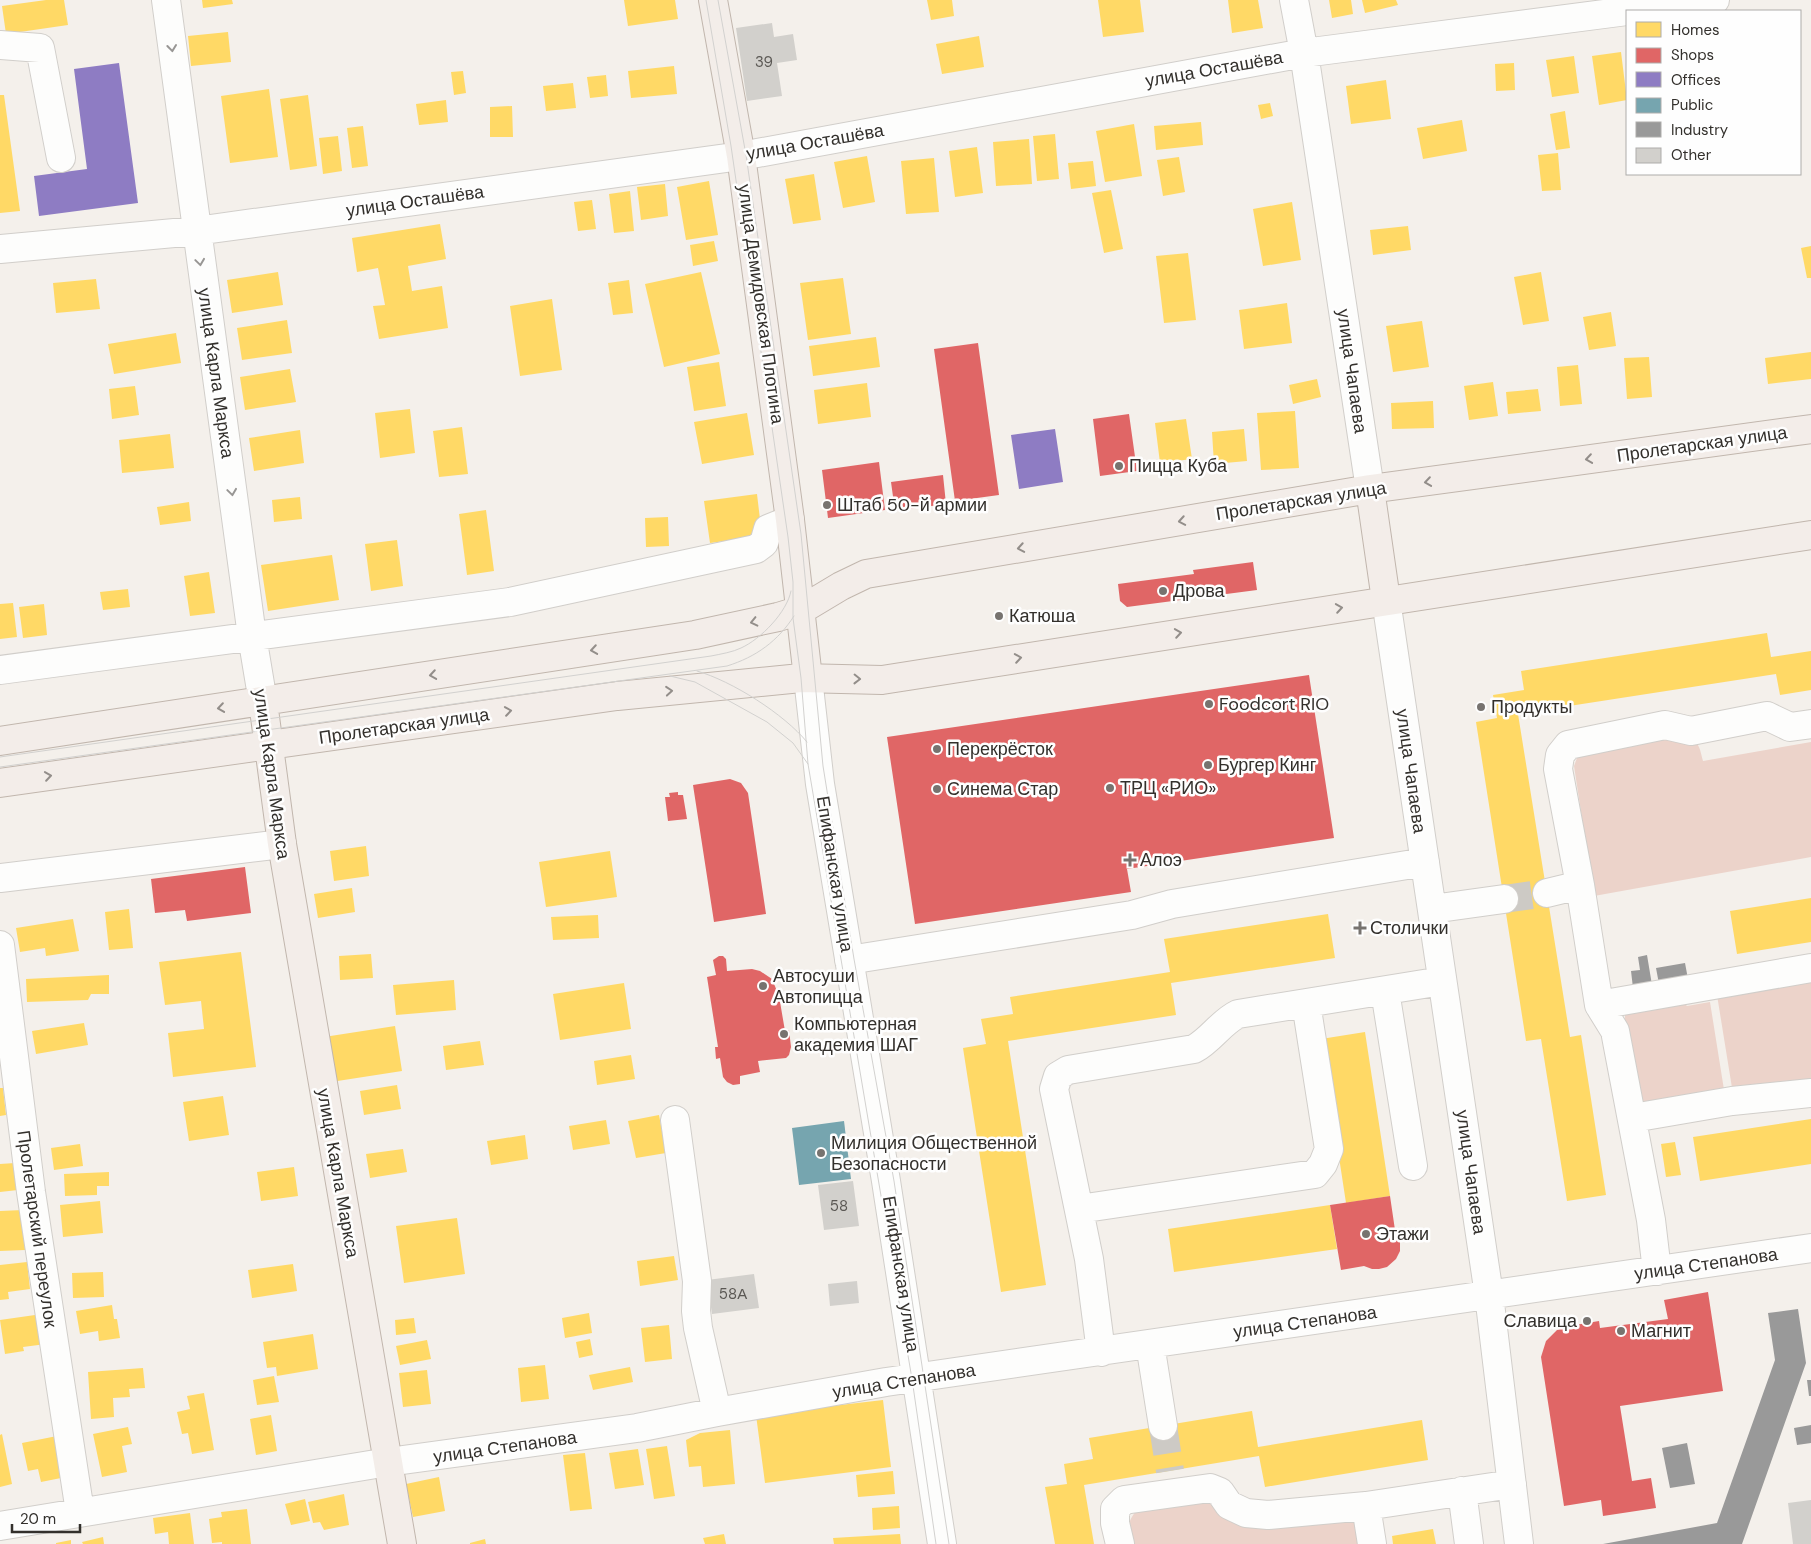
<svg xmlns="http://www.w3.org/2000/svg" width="1811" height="1544" viewBox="0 0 1811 1544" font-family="'DM Sans',sans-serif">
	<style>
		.green { fill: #ecd3ca }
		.homes { fill: #ffd966 }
		.shops { fill: #e06666 }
		.offices { fill: #8e7cc3 }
		.public { fill: #76a5af }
		.industry { fill: #999 }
		.building { fill: #d2d0cc }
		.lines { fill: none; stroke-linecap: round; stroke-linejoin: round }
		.minor-tunnel { stroke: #cdcac5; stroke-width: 28; stroke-dasharray: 28 14; stroke-linecap: butt }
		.minor-casing { stroke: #d1ceca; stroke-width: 30 }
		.major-casing { stroke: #c1b6ad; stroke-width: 30 }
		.minor { stroke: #fdfdfc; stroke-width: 28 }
		.major { stroke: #f3ede9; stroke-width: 28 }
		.tram { stroke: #d2d1cf; stroke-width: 1 }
		.oneway { stroke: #989694 }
		.oneway2 { stroke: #938e8a }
		.poi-dot { fill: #77736f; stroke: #fefefe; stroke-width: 2 }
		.labels { text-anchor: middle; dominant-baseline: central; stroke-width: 5; stroke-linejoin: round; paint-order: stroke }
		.number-label { font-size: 15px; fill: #5b5854 }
		.street-label { font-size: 18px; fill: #33302c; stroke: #fefefe }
		.poi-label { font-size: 18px; fill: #33302c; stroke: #fefefe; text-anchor: start }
	</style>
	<rect width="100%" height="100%" fill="#f4f0eb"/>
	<!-- green -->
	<path class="green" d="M1680 736C1698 739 1699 744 1703 761L1811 742V857L1594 896 1574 766 1577 758 1584 753Z
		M1811 980V1082L1733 1094 1717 995Z
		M1682 1001 1687 1006 1710 1002 1725 1096 1642 1108 1625 1023V1015L1633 1010Z
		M1203 1499 1341 1511 1360 1523 1368 1544H1130C1127 1530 1127 1522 1136 1511Z"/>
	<!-- homes -->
	<path class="homes" d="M46 0H64L68 25 6 34 2 6Z
		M202 0H232L233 4 203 8Z
		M624 0H675L678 19 628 26Z
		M927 0H952L954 16 931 20Z
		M1098 0H1140L1144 32 1103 37Z
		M1228 0H1258L1263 28 1232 33Z
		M1329 0H1351L1353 14 1332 18Z
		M1362 0H1396L1398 5 1365 13Z
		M228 32 231 62 191 66 188 36Z
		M979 36 984 67 942 74 936 44Z
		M1621 52 1627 100 1599 105 1592 56Z
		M1574 56 1579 93 1552 97 1546 60Z
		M1514 63 1515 90 1496 91 1495 64Z
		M674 66 677 94 631 98 628 71Z
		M463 71 466 93 454 95 451 72Z
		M606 75 608 96 590 98 587 77Z
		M1386 80 1391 119 1351 124 1346 86Z
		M573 83 576 108 546 111 543 86Z
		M269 89 278 157 230 163 221 96Z
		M0 95H4L20 211 0 213Z
		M308 95 317 166 290 170 280 99Z
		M446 100 448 122 419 125 416 104Z
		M1270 103 1273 116 1261 119 1258 105Z
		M512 106 513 137H490V107Z
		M1565 111 1570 148 1556 150 1550 114Z
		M1462 120 1467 151 1423 159 1417 128Z
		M1201 122 1203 145 1156 150 1154 126Z
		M1134 124 1142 176 1105 182 1096 131Z
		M363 126 368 166 352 168 347 128Z
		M1055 134 1059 179 1037 181 1033 136Z
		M338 136 342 171 323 174 319 138Z
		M1029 139 1032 184 996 186 993 142Z
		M977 147 983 193 955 197 949 151Z
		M1558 153 1561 190 1542 191 1538 155Z
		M867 156 875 202 843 208 834 162Z
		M1179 157 1185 192 1163 196 1157 160Z
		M934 158 939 212 906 214 901 161Z
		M1093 161 1096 186 1071 189 1068 163Z
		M814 174 821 220 793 224 785 179Z
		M709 181 718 235 686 240 677 187Z
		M665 184 668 216 641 220 637 187Z
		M1111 190 1123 249 1104 253 1092 193Z
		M630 191 634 231 614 233 609 194Z
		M592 200 596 229 578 231 574 202Z
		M1292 202 1301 260 1263 266 1253 209Z
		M440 224 446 259 408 266 412 291 442 286 448 328 379 339 373 306 385 305 378 268 357 272 352 238Z
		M1408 226 1411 250 1373 255 1370 230Z
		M714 241 718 261 693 266 690 245Z
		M1811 246V278H1807L1801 248Z
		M1188 253 1196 320 1164 323 1156 256Z
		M278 272 283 305 232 313 227 280Z
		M701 272 720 354 664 367 645 284Z
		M1541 272 1549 321 1523 325 1514 277Z
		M843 278 851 334 808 340 800 283Z
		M96 279 100 309 56 313 53 283Z
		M629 280 633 313 613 315 608 283Z
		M552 299 562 370 520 376 510 306Z
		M1287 303 1292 343 1244 349 1239 310Z
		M1611 312 1616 346 1589 350 1583 317Z
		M287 320 292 353 242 360 237 328Z
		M1422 321 1429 367 1393 372 1386 326Z
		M176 333 181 363 114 374 108 344Z
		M876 337 880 367 813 376 809 346Z
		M1811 352V379L1768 384 1765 358Z
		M1649 357 1652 397 1627 399 1624 358Z
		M719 362 726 406 694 411 687 367Z
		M1578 365 1582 404 1560 406 1557 367Z
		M290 369 296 402 245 410 240 377Z
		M1317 379 1321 397 1293 404 1289 385Z
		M1493 382 1498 416 1469 420 1464 386Z
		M867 383 871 417 818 424 814 390Z
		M135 386 139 415 112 419 109 389Z
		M1538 389 1541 411 1508 414 1506 392Z
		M1433 401 1434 428 1392 429 1391 403Z
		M410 409 415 453 380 458 375 413Z
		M1295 411 1299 468 1261 470 1257 413Z
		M747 413 754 455 702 464 694 422Z
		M1186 419 1192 459 1160 463 1155 423Z
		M462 427 468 474 439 477 433 431Z
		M1244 429 1247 461 1214 464 1212 432Z
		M300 430 304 463 254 471 249 438Z
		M170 434 174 468 122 473 119 440Z
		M757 494 762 536 710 543 704 501Z
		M300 497 302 519 274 522 272 500Z
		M189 502 191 521 160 525 157 507Z
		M486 510 494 571 467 575 459 514Z
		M668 517 669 546 646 547 645 518Z
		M397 540 403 586 371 591 365 544Z
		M332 555 339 600 268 611 261 565Z
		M209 572 215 613 190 616 184 576Z
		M128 589 130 607 103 610 100 592Z
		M13 603 17 637 0 639V604Z
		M44 604 47 635 23 638 19 607Z
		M1767 633 1771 657 1811 651V690L1780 695 1776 674 1518 714 1570 1037 1581 1035 1606 1195 1567 1201 1541 1039 1526 1041 1476 722 1497 718 1493 695 1524 690 1521 671Z
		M366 846 369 876 334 881 330 851Z
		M610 851 617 897 546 907 539 862Z
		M352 888 355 912 318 918 314 894Z
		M1811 898V942L1737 954 1730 911Z
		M129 909 133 948 109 950 105 912Z
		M1328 914 1335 958 1171 983 1176 1015 1008 1041 1046 1285 1001 1292 963 1048 986 1044 981 1019 1013 1014 1010 997 1170 972 1164 939Z
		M598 915 599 938 553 940 551 917Z
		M73 919 79 951 46 956 45 948 20 952 16 928Z
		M241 952 256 1067 173 1077 168 1033 204 1029 201 1001 165 1005 159 962Z
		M371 954 373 978 340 980 339 956Z
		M109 975V994H91L88 1000 27 1002 26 979Z
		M454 980 456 1010 396 1015 393 985Z
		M624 983 631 1029 560 1040 553 994Z
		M84 1023 88 1045 36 1054 32 1031Z
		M395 1026 402 1071 331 1082 324 1037Z
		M1365 1032 1390 1196 1346 1203 1321 1039Z
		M480 1041 484 1065 446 1070 443 1046Z
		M631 1055 635 1079 597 1085 594 1061Z
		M397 1085 401 1109 364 1115 360 1091Z
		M0 1088H3L6 1115 0 1116Z
		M223 1096 229 1135 189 1141 183 1102Z
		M659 1115 666 1153 636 1158 628 1121Z
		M1811 1119V1164L1700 1181 1693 1137Z
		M606 1120 610 1144 573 1150 569 1126Z
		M525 1135 528 1159 491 1165 487 1141Z
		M1675 1142 1681 1175 1666 1177 1661 1144Z
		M80 1144 83 1166 54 1170 51 1148Z
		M403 1149 407 1172 370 1178 366 1154Z
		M15 1163 18 1190 0 1192V1164Z
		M294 1167 298 1196 261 1201 257 1172Z
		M109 1172V1186H97V1195L65 1196 64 1174Z
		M100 1201 103 1233 63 1237 60 1205Z
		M1330 1205 1337 1249 1174 1272 1168 1229Z
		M23 1210 25 1250 0 1251V1211Z
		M457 1218 465 1274 404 1283 396 1226Z
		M674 1256 678 1280 640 1286 637 1261Z
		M27 1262 30 1289 8 1292 9 1299 0 1300V1265Z
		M293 1264 297 1291 252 1298 248 1270Z
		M103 1272 104 1297 73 1298 72 1273Z
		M112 1305 114 1319H117L120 1338 99 1341 98 1331 80 1334 76 1311Z
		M589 1313 592 1333 565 1338 562 1318Z
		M42 1314 46 1344 23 1347 24 1351 5 1354 0 1320Z
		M414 1318 416 1333 396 1335 395 1320Z
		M669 1325 672 1359 645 1362 641 1328Z
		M313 1334 318 1369 277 1376 276 1367 267 1368 263 1342Z
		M590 1339 593 1355 579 1358 576 1342Z
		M427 1340 431 1359 400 1365 396 1346Z
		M545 1365 549 1399 521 1402 518 1368Z
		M630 1367 633 1382 593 1390 589 1375Z
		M143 1368 145 1388 129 1389 130 1397 113 1398 114 1417 91 1419 88 1372Z
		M427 1370 431 1404 403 1407 399 1373Z
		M274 1376 279 1402 257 1405 253 1380Z
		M204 1393 214 1450 192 1454 188 1433 182 1434 177 1412 190 1409 187 1396Z
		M883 1400 891 1467 765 1483 756 1415Z
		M1252 1411 1258 1447 1422 1420 1428 1460 1265 1487 1259 1456 1084 1485 1094 1544H1055L1045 1487 1067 1484 1064 1464 1093 1459 1089 1438Z
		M271 1415 277 1451 256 1455 250 1419Z
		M128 1427 132 1444 122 1446 127 1472 102 1477 93 1434Z
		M730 1430 735 1484 703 1487 701 1466 689 1467 686 1440 700 1433Z
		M2 1434 12 1484 0 1487V1435Z
		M57 1436 66 1477 41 1482 38 1469 28 1471 22 1443Z
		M667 1446 675 1496 654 1499 646 1449Z
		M638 1449 644 1485 615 1489 609 1453Z
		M585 1453 592 1509 570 1511 563 1455Z
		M893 1471 895 1494 858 1497 856 1475Z
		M439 1477 445 1511 413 1517 406 1484Z
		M344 1494 349 1525 324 1530 320 1522 313 1523 308 1502Z
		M305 1499 310 1521 291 1525 285 1504Z
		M899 1506 900 1528 873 1530 872 1508Z
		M247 1509 251 1544H222V1542L212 1543 209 1519 222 1517 221 1512Z
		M190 1513 194 1544H169L168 1532 155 1534 153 1518Z
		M1433 1529 1436 1544H1393L1392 1536Z
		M724 1534 726 1544H705L703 1538Z
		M900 1534 901 1544H834L833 1538Z
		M103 1537 104 1544H83L82 1542Z
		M485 1539 486 1544H470V1543Z
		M71 1540V1544H56V1543Z"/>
	<!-- shops -->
	<path class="shops" d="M978 343 999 495 955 501 934 349Z
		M1129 414 1137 471 1100 476 1093 419Z
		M879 462 885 510 828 518 822 470Z
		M943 475 946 504 895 511 891 482Z
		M1253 562 1257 590 1127 607 1120 601 1118 584 1194 574 1193 570Z
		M1309 675 1334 838 1127 869 1131 892 915 924 887 737Z
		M730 779 741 783 748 793 766 914 714 922 693 785Z
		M678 792V795H683L687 819 668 821 665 797H670L669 793Z
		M245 867 251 913 187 921 185 910 155 913 151 879Z
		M719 956H723L726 959 727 971 752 969 760 971 772 979 779 996 785 1031 789 1030 791 1047 789 1055 786 1058 758 1061 760 1072 740 1076V1084L733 1085 727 1082 723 1077 720 1058 716 1059 715 1047H718L707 977 716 975 713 960Z
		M1390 1196 1395 1230 1400 1238V1251L1396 1259 1387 1267 1379 1269H1372L1364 1266 1341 1270 1330 1205Z
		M1708 1292 1723 1391 1620 1406 1632 1481 1651 1478 1656 1508 1603 1516 1601 1500 1564 1506 1541 1357 1546 1341 1557 1330 1569 1326 1599 1321 1600 1328 1668 1319 1664 1300Z"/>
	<!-- offices -->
	<path class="offices" d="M119 63 138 203 39 216 34 176 87 169 74 69Z
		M1055 429 1063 482 1019 489 1011 435Z"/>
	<!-- public -->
	<path class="public" d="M844 1121 851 1179 799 1185 792 1128Z"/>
	<!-- industry -->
	<path class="industry" d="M1647 955 1652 985 1633 988 1631 971 1640 970 1638 957Z
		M1685 963 1688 979 1659 984 1656 968Z
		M1798 1309 1806 1363 1742 1544H1603L1717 1523 1775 1360 1768 1313Z
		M1807 1380H1811V1396H1809Z
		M1811 1425V1443L1797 1445 1794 1428Z
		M1687 1443 1695 1484 1670 1488 1662 1448Z"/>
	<!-- building -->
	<path class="building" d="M772 23 774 37 793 34 797 60 777 63 782 96 747 101 736 28Z
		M853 1181 859 1226 824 1230 818 1185Z
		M754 1274 759 1308 712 1314 707 1280Z
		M857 1281 859 1303 830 1306 828 1284Z
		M1811 1500V1544H1793L1788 1503Z"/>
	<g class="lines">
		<!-- minor-tunnel -->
		<path class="minor-tunnel" d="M1504 899 1547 893
			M1163 1426 1170 1471"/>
		<!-- minor casing -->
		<g class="minor-casing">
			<path id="minor" d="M166 0 252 636 263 702
				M1294 0 1304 53 1370 489
				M1628 11 1715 0
				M0 45 40 48 61 158
				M0 249 196 231 741 156 1304 53 1627 11
				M1386 600 1489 1295 1519 1544
				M0 670 510 602 756 549 764 543 768 529 790 520
				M808 678 820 784 886 1181 942 1544
				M0 878 282 844
				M1547 893 1580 885
				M1432 909 1504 899
				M0 945 31 1192 80 1512
				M849 960 1132 915 1172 904 1425 862
				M1385 991 1413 1166
				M1599 1005 1811 968
				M1633 1118 1732 1101 1811 1093
				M675 1120 697 1281 696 1311 698 1328 717 1412
				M1079 1209 1315 1174 1323 1164 1329 1149 1306 1003
				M1657 1271 1651 1220 1615 1031 1599 1005 1580 885 1558 769 1560 755 1568 745 1665 725 1691 731 1767 716 1790 727 1811 724
				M1150 1344 1163 1426
				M1101 1352 1089 1259 1054 1089 1058 1076 1068 1070 1194 1049C1211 1040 1221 1022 1238 1014L1442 981
				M1462 1491 1469 1544
				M1366 1506 1372 1544
				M0 1526 388 1462 637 1428 717 1412 886 1382 1811 1248
				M1120 1544 1115 1523V1509L1124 1500 1210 1488 1220 1492 1229 1505 1246 1513 1268 1515 1366 1506 1512 1484"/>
		</g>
		<!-- major casing -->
		<g class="major-casing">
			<path id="major" d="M713 0 741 156 790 520 808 678
				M1370 489 1386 600
				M263 702 282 844 402 1544
				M0 741 695 635 778 617 801 610 841 586 866 574 1370 489 1811 429
				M0 783 617 696 801 678 882 680 1811 535"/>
		</g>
		<!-- minor -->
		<use href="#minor" class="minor"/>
		<!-- major -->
		<use href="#major" class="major"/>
		<!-- tram -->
		<path class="tram" d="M706 0 731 146 788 537 793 582V618L801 678 808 764 912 1379 936 1544
			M718 0 746 155 801 534 823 766 854 959 894 1181 949 1544
			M697 671C732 681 784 714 807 742
			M670 676 695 682 767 722 793 743 808 764
			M0 757 711 656C721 654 733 652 741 648 761 639 787 612 791 591
			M0 767 727 666C756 657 778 641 794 616"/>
	</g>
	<!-- one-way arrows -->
	<defs><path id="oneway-chevron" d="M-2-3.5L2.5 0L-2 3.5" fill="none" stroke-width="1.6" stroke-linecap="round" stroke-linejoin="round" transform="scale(1.25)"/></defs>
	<g class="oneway">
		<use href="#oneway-chevron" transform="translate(172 48) rotate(83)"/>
		<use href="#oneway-chevron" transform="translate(200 262) rotate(82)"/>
		<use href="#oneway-chevron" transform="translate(232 492) rotate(82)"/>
	</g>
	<g class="oneway2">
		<use href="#oneway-chevron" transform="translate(1589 459) rotate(172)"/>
		<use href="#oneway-chevron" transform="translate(1428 482) rotate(172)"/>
		<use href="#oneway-chevron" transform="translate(1182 521) rotate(170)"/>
		<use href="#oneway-chevron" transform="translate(1021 548) rotate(170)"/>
		<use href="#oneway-chevron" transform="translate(1339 608) rotate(-9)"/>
		<use href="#oneway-chevron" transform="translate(754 622) rotate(167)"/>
		<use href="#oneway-chevron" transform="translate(1178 633) rotate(-9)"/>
		<use href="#oneway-chevron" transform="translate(594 650) rotate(171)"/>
		<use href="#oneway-chevron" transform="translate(1018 658) rotate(-9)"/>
		<use href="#oneway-chevron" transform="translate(433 675) rotate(171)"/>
		<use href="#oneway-chevron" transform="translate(857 679) rotate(1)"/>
		<use href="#oneway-chevron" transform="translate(669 691) rotate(-5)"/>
		<use href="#oneway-chevron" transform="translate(221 708) rotate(172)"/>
		<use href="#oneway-chevron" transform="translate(508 711) rotate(-8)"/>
		<use href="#oneway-chevron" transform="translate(48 776) rotate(-8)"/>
	</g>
	<!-- markers -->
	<g class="poi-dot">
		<circle cx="1119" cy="466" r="5"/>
		<circle cx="827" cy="505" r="5"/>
		<circle cx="1163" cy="591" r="5"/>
		<circle cx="999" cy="616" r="5"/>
		<circle cx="1209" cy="704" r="5"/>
		<circle cx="1481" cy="707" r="5"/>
		<circle cx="937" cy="749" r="5"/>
		<circle cx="1208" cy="765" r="5"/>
		<circle cx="1110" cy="788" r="5"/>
		<circle cx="937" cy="789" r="5"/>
		<path d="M1127.5 852.5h5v5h5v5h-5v5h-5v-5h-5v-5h5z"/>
		<path d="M1357.5 920.5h5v5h5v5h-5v5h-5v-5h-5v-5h5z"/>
		<circle cx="763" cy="986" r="5"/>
		<circle cx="784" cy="1034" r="5"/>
		<circle cx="821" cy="1153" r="5"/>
		<circle cx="1366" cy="1234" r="5"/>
		<circle cx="1587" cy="1321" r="5"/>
		<circle cx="1621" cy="1331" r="5"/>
	</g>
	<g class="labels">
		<!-- number labels -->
		<g class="number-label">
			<text x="764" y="62">39</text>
			<text x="839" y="1206">58</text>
			<text x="733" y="1294">58А</text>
		</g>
		<!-- street labels -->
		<g class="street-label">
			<text transform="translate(1214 69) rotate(-10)">улица Осташёва</text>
			<text transform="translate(815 142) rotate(-10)">улица Осташёва</text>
			<text transform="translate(415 201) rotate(-8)">улица Осташёва</text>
			<text transform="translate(761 304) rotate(82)">улица Демидовская Плотина</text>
			<text transform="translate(1352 371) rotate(82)">улица Чапаева</text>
			<text transform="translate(216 373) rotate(82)">улица Карла Маркса</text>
			<text transform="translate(1702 444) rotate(-8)">Пролетарская улица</text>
			<text transform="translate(1301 501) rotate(-9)">Пролетарская улица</text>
			<text transform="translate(404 726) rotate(-8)">Пролетарская улица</text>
			<text transform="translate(1411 771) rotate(82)">улица Чапаева</text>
			<text transform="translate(272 774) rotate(82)">улица Карла Маркса</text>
			<text transform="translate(835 874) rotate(81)">Епифанская улица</text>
			<text transform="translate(1471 1172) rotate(82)">улица Чапаева</text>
			<text transform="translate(338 1173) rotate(80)">улица Карла Маркса</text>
			<text transform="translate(37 1229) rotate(82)">Пролетарский переулок</text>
			<text transform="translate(1706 1264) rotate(-8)">улица Степанова</text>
			<text transform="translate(901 1274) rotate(81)">Епифанская улица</text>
			<text transform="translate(1305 1322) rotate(-8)">улица Степанова</text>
			<text transform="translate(904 1381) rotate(-9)">улица Степанова</text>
			<text transform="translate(505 1447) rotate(-8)">улица Степанова</text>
		</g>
		<!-- poi labels -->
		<g class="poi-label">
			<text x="1129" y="466">Пицца Куба</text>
			<text x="837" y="505">Штаб 50-й армии</text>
			<text x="1173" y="591">Дрова</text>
			<text x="1009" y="616">Катюша</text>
			<text x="1219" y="704">Foodcort RIO</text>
			<text x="1491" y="707">Продукты</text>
			<text x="947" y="749">Перекрёсток</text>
			<text x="1218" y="765">Бургер Кинг</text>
			<text x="1120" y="788">ТРЦ «РИО»</text>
			<text x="947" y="789">Синема Стар</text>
			<text x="1140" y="860">Алоэ</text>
			<text x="1370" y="928">Столички</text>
			<text x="773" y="976">Автосуши<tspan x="773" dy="21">Автопицца</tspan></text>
			<text x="794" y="1024">Компьютерная<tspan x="794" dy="21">академия ШАГ</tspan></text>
			<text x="831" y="1143">Милиция Общественной<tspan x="831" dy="21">Безопасности</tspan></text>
			<text x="1376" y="1234">Этажи</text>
			<text x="1577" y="1321" text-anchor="end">Славица</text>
			<text x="1631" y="1331">Магнит</text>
		</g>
	</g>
	<!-- legend -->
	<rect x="1626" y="10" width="175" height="165" fill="#fefefe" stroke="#adacaa"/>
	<rect x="1636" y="22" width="25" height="15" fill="#ffd966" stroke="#adacaa"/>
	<text x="1671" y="35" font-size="15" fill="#33302c">Homes</text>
	<rect x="1636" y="48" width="25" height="15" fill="#e06666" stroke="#adacaa"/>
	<text x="1671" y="60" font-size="15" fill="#33302c">Shops</text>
	<rect x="1636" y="72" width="25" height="15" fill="#8e7cc3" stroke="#adacaa"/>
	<text x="1671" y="85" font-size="15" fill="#33302c">Offices</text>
	<rect x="1636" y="98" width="25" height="15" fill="#76a5af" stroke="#adacaa"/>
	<text x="1671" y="110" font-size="15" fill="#33302c">Public</text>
	<rect x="1636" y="122" width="25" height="15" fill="#999999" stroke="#adacaa"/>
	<text x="1671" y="135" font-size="15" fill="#33302c">Industry</text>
	<rect x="1636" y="148" width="25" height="15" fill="#d2d0cc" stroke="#adacaa"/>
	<text x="1671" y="160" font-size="15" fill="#33302c">Other</text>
	<!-- scale -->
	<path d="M12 1524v8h68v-8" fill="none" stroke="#33302c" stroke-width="2.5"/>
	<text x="20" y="1524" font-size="15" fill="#33302c" stroke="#fefefe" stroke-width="4" paint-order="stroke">20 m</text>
</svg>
